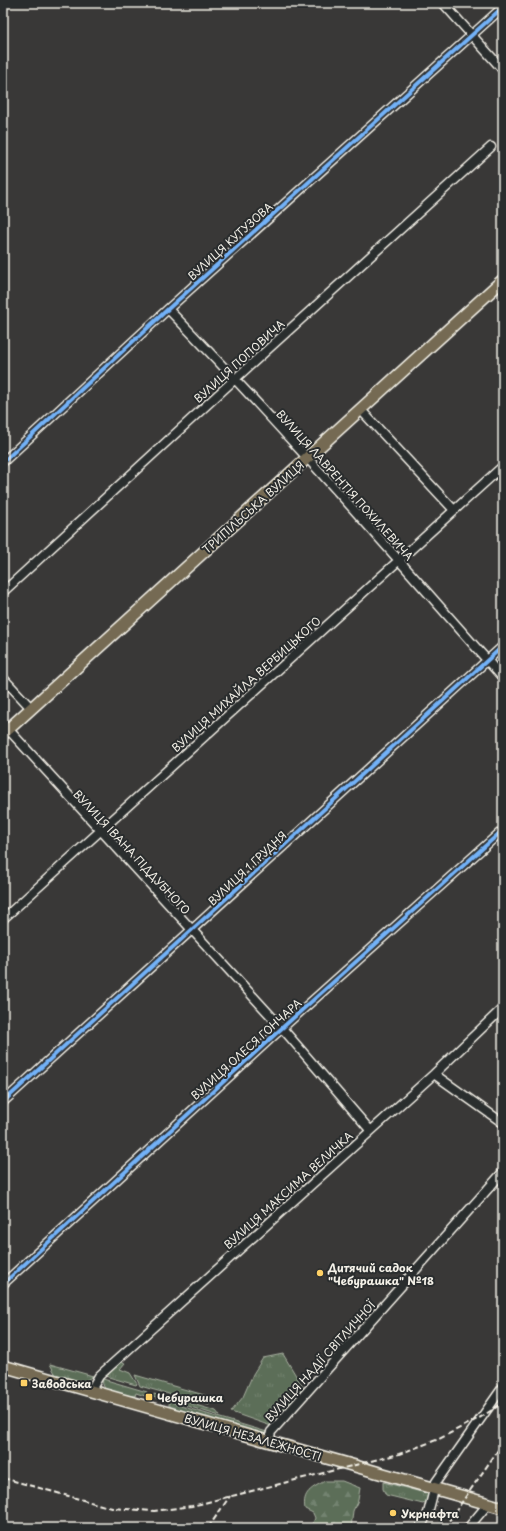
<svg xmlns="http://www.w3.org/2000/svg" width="506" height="1531" viewBox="0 0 506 1531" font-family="'Playpen Sans',sans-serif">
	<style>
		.grass { fill: url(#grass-tufts); stroke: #a8b0a0 }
		.forest { fill: url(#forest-firs); stroke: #a8b0a0 }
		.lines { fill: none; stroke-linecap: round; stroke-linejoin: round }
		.minor-casing { stroke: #f4f1e8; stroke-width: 11 }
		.major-casing { stroke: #f4f1e8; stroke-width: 14 }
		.minor { stroke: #2a2d2e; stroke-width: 8 }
		.major { stroke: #746b52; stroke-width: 11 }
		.rail { stroke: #f4f1e8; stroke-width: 2; stroke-dasharray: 6 3; stroke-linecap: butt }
		.cycleway-casing { stroke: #2a2d2e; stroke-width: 6 }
		.cycleway { stroke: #73b2f8; stroke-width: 4 }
		.poi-dot { fill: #ffd166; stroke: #2a2d2e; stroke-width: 1.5 }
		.labels { text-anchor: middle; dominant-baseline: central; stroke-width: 4; stroke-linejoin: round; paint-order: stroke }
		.street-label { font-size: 11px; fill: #f4f1e8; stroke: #2a2d2e }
		.poi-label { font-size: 11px; font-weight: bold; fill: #f4f1e8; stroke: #2a2d2e; text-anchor: start }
	</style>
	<defs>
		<pattern id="grass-tufts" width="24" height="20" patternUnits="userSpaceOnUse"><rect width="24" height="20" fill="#5b6e58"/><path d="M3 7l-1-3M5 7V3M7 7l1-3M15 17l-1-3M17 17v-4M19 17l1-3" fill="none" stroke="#738370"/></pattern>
		<pattern id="forest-firs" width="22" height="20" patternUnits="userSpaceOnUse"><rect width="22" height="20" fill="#5b6e58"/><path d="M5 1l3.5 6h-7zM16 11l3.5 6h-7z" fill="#738370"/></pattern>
	</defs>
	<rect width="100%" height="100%" fill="#393837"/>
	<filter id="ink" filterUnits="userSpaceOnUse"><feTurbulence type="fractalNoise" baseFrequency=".025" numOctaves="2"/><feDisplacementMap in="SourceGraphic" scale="8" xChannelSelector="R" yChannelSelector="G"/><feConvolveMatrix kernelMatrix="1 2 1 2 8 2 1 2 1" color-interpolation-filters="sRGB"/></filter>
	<g filter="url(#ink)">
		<!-- grass -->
		<path class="grass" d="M283 1354 304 1389 274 1427 231 1412 243 1397 253 1374 263 1358Z
			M121 1362 125 1363 120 1369 130 1373 137 1384 136 1385 105 1376 109 1370Z
			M50 1364 93 1376 82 1383 57 1377Z
			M135 1375 211 1397 208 1401 210 1403 209 1405 140 1386Z
			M103 1379 147 1392 145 1396 136 1393 135 1396 125 1395 107 1390C103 1387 102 1383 103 1379Z
			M154 1394 167 1398 177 1405 267 1432 266 1436 177 1410 169 1406V1402L153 1397Z
			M172 1398 216 1411 220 1416 178 1403Z
			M383 1482 429 1494 428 1500 423 1504 386 1495 383 1489Z"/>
		<!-- forest -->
		<path class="forest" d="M325 1481H342L360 1488 358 1500 353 1511 351 1528H311L315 1518 313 1513 305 1509C302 1492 312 1488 325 1481Z"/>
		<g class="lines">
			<!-- minor casing -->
			<g class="minor-casing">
				<path id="minor" d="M443 3 503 70
					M168 309C284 428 393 554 503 678
					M360 409 454 510
					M3 462 168 309 503 7
					M3 592 235 379 491 147
					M3 678 31 708
					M8 729 282 1028 370 1130
					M3 919 503 466
					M434 1074 503 1123
					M3 1102 503 646
					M3 1284 282 1028 503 830
					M91 1390 99 1376 434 1074 503 1008
					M269 1441 271 1432 503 1172
					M420 1528 428 1513 436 1482 503 1387
					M468 1528 488 1504"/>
			</g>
			<!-- major casing -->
			<g class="major-casing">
				<path id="major" d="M3 734 503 280
					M3 1366 503 1508"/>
			</g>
			<!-- minor -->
			<use href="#minor" class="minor"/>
			<!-- major -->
			<use href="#major" class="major"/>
			<!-- rail -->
			<path class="rail" d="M3 1478 112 1508 154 1511 192 1506 399 1454 439 1439 481 1417 503 1403
				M208 1528 230 1496
				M444 1528 503 1443"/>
			<!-- cycleway casing -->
			<g class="cycleway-casing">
				<path id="cycleway" d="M3 462 168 309 503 7
					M3 1102 503 646
					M3 1284 282 1028 503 830"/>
			</g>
			<!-- cycleway -->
			<use href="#cycleway" class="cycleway"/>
		</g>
	</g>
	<!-- markers -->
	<g class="poi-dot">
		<circle cx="320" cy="1273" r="4"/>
		<rect x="20" y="1379" width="8" height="8" rx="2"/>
		<rect x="145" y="1393" width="8" height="8" rx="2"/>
		<circle cx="393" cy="1513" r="4"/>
	</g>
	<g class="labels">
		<!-- street labels -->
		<g class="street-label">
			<text transform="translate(230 241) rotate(-42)">ВУЛИЦЯ КУТУЗОВА</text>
			<text transform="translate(239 361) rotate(-42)">ВУЛИЦЯ ПОПОВИЧА</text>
			<text transform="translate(345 485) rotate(48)">ВУЛИЦЯ ЛАВРЕНТІЯ ПОХИЛЕВИЧА</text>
			<text transform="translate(253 507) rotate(-42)">ТРИПІЛЬСЬКА ВУЛИЦЯ</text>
			<text transform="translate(246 684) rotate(-42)">ВУЛИЦЯ МИХАЙЛА ВЕРБИЦЬКОГО</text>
			<text transform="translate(132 852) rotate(47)">ВУЛИЦЯ ІВАНА ПІДДУБНОГО</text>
			<text transform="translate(247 868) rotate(-43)">ВУЛИЦЯ 1 ГРУДНЯ</text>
			<text transform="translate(246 1049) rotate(-42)">ВУЛИЦЯ ОЛЕСЯ ГОНЧАРА</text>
			<text transform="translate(288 1190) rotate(-42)">ВУЛИЦЯ МАКСИМА ВЕЛИЧКА</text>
			<text transform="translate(320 1361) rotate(-48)">ВУЛИЦЯ НАДІЇ СВІТЛИЧНОЇ</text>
			<text transform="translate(253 1437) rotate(16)">ВУЛИЦЯ НЕЗАЛЕЖНОСТІ</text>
		</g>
		<!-- poi labels -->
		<g class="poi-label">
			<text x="328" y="1267">Дитячий садок<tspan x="328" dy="13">"Чебурашка" №18</tspan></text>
			<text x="32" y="1383">Заводська</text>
			<text x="157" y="1397">Чебурашка</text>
			<text x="401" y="1513">Укрнафта</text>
		</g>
	</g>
	<!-- margin -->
	<rect width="506" height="1531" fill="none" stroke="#2a2d2e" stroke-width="16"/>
	<rect x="8" y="8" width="490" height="1515" fill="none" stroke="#f4f1e8" stroke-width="1.5" filter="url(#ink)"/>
</svg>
